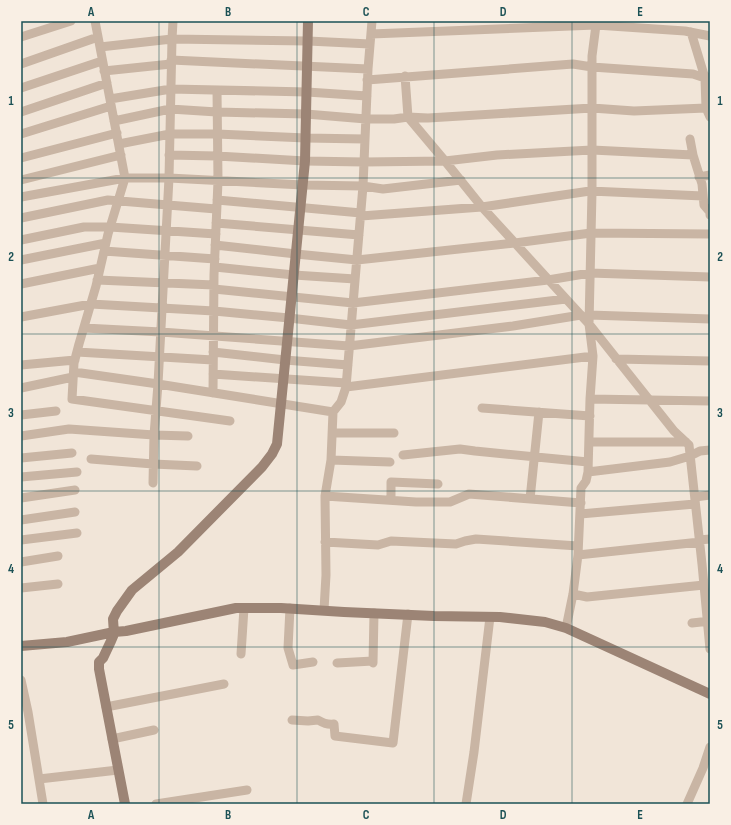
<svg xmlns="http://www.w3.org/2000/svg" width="731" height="825" viewBox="0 0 731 825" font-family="'Sofia Sans Condensed',sans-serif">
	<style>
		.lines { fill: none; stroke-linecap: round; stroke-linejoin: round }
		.street { stroke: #c9b5a4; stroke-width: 9 }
		.secondary { stroke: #9c8475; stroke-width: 10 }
		.grid { fill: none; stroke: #1b5155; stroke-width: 1; stroke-opacity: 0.55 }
		.neatline { fill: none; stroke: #1b5155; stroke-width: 1.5 }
		.grid-label { font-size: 13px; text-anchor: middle; font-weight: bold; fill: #1b5155 }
	</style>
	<rect width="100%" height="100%" fill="#f1e5d8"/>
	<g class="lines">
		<!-- street -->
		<path class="street" d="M95 21 125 178 108 234 96 286 79 344 74 363 72 399 230 421
			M691 32 705 78 706 108 710 117
			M371 34 596 25 685 31 710 36
			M21 37 71 21
			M100 47 172 39 308 41 370 44
			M171 60 368 69
			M21 64 98 37
			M104 71 171 64
			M405 76 408 117 445 161 482 207 589 324 674 431 689 445 702 564 710 649
			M367 80 573 64 592 67 693 74 705 78 710 77
			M21 88 102 61
			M110 99 171 89 307 92 367 96
			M21 112 107 83
			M114 121 170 109 217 112 306 114 366 119H394L408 117 428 118 592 108 634 111 706 108
			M21 134 111 106
			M690 139 693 155 702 184 704 205 710 212V215
			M119 144 170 134H217L306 138 365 139
			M169 155 217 156 305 161 364 162 445 161 497 155 592 150 693 155
			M21 158 117 133
			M699 177 710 175
			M21 180 121 155
			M21 197 125 178H169L303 185 363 186 383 189 461 180
			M217 200 361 213
			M361 216 482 207 590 191 703 196
			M21 218 108 200 216 209
			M216 223 359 235
			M21 240 84 227H110L216 234
			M215 245 296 254 357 260 515 243 591 233 710 234
			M104 251 215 259
			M21 260 106 243
			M215 267 294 275 355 279
			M97 280 214 285
			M21 284 100 268
			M214 289 353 303 548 280 590 273 710 277
			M589 315 710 319
			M21 317 91 304 214 311 289 318 351 325 566 299
			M84 328 161 332 349 346 513 326 581 315
			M77 352 213 360
			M213 352 285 360 348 365
			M616 359 710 361
			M21 365 75 360
			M74 372 158 384 333 412
			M213 374 346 383
			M346 387 593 356
			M21 388 73 377
			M213 393 214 275 218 181 217 90
			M590 399 710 401
			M482 408 590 416
			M21 415 56 411
			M332 433H394
			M21 436 69 429 154 435 188 436
			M589 442H686
			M403 455 460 449 475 451 588 462
			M21 458 72 453
			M91 459 153 464 197 466
			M331 460 390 462
			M588 472 670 462 690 456 700 451 710 450
			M21 477 77 472
			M153 483 154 435 158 384 169 178 172 39 173 21
			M325 496 416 502H450L469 494 581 503
			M695 497 710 495
			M21 498 75 490
			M530 499 539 412
			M391 500V482L438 484
			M580 514 695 504
			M21 520 75 512
			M21 540 77 533
			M699 540 710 539
			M325 542 378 545 391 541 456 544 465 541 476 539 578 546
			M578 555 700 542
			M21 562 58 556
			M21 588 58 584
			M573 594 587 597 704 585
			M290 608 288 648 293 665 313 662
			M324 610 326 575 325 496 331 460 333 412 341 402 346 387 363 186 368 69 372 21
			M692 623 710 621
			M566 628 573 594 578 555 581 488 586 481 588 472 590 399 593 356 589 324 592 192V56L596 25V21
			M241 654 244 608
			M337 663 373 661
			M373 663 374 613
			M21 680 28 712 43 804
			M106 707 224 684
			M292 720 308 721 318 720C323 723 327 725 334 724L335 736 393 743 408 614
			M112 739 154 730
			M39 779 118 770
			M156 804 247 790
			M466 804 474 752 490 617
			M687 804 703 768 710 747"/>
		<!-- secondary -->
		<path class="secondary" d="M21 646 67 642 114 632 126 631 236 608H281L344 612 434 616 500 617 545 622 566 628 710 694
			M125 804 99 669V662L103 658 111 641 114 634 113 619 117 611 132 590 178 552 262 467 272 454 277 444 305 161 308 21"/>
	</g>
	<!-- grid -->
	<path class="grid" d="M159 21V804M297 21V804M434 21V804M572 21V804M21 178H710M21 334H710M21 491H710M21 647H710"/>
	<!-- border -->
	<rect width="731" height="825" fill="none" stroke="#f9efe4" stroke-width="44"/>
	<rect x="22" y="22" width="687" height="781" class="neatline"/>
	<g class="grid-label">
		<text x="91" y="16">A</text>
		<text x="228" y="16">B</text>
		<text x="366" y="16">C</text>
		<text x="503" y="16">D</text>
		<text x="640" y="16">E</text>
		<text x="11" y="105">1</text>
		<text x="720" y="105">1</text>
		<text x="11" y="261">2</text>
		<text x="720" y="261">2</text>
		<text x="11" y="417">3</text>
		<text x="720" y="417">3</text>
		<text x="11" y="573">4</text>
		<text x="720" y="573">4</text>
		<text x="11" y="729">5</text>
		<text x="720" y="729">5</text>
		<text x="91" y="819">A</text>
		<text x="228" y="819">B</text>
		<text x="366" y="819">C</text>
		<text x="503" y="819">D</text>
		<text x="640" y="819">E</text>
	</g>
</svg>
